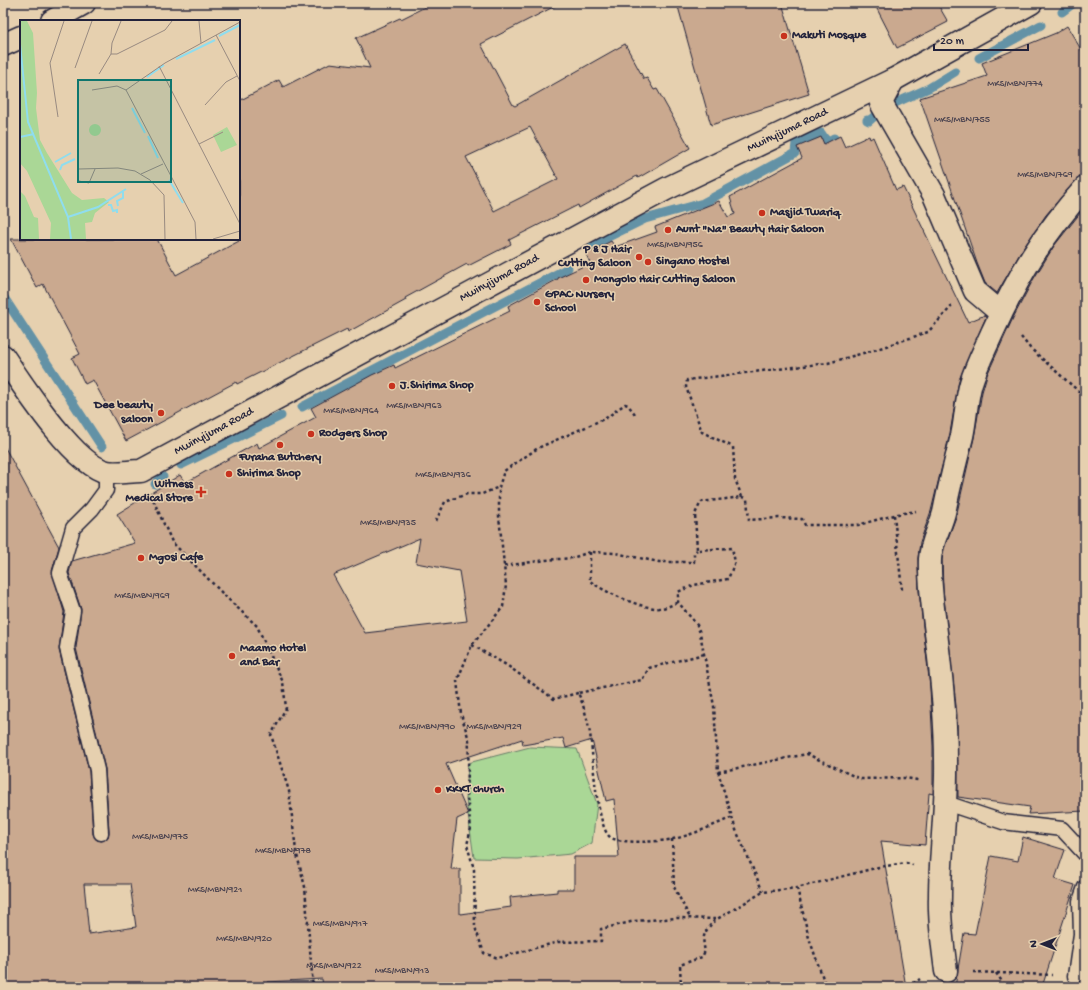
<svg xmlns="http://www.w3.org/2000/svg" width="1088" height="990" viewBox="0 0 1088 990" font-family="'Gochi Hand',sans-serif">
	<style>
		.green { fill: #aad796; stroke: #667c68 }
		.lines { fill: none; stroke-linecap: round; stroke-linejoin: round }
		.stream { stroke: #6392a6; stroke-width: 9 }
		.building { fill: #caa98f; stroke: #22223b; fill-rule: evenodd }
		.lane-casing { stroke: #22223b; stroke-width: 17 }
		.street-casing { stroke: #22223b; stroke-width: 25 }
		.secondary-casing { stroke: #22223b; stroke-width: 25 }
		.path { stroke: #22223b; stroke-width: 2.5; stroke-dasharray: 3 3; stroke-linecap: butt }
		.lane { stroke: #e6d0af; stroke-width: 14 }
		.street { stroke: #e6d0af; stroke-width: 22 }
		.secondary { stroke: #e6d0af; stroke-width: 22 }
		.poi-dot { fill: #c8321e; stroke: #e6d0af; stroke-width: 1.5 }
		.labels { text-anchor: middle; dominant-baseline: central; stroke-width: 3; stroke-linejoin: round; paint-order: stroke }
		.number-label { font-size: 10px; fill: #4c4450 }
		.poi-label { font-size: 12px; font-weight: bold; fill: #22223b; stroke: #e6d0af; text-anchor: start }
		.street-label { font-size: 12px; fill: #22223b; stroke: #e6d0af }
		.inset-river { fill: none; stroke: #8fddee; stroke-width: 2 }
		.inset-road { fill: none; stroke: #988a81; stroke-width: 1 }
		.view { fill: #0f766e; fill-opacity: 0.15; stroke: #0f766e; stroke-width: 2 }
		.inset-edge { fill: none; stroke: #22223b; stroke-width: 2 }
	</style>
	<rect width="100%" height="100%" fill="#e6d0af"/>
	<filter id="ink" filterUnits="userSpaceOnUse"><feTurbulence type="fractalNoise" baseFrequency=".025" numOctaves="2"/><feDisplacementMap in="SourceGraphic" scale="8" xChannelSelector="R" yChannelSelector="G"/><feConvolveMatrix kernelMatrix="1 2 1 2 8 2 1 2 1" color-interpolation-filters="sRGB"/></filter>
	<g filter="url(#ink)">
		<!-- green -->
		<path class="green" d="M530 747 577 749 597 804 592 843 571 854 518 859 474 858 466 800 468 763Z"/>
		<g class="lines">
			<!-- stream -->
			<path class="stream" d="M1062 12 1074 3
				M979 58 1041 25
				M867 120 869 121 884 108 929 88 955 72
				M592 245 645 219 703 203 795 153 796 143 821 133 827 142 834 138
				M3 296 102 447
				M302 407 568 268
				M181 465 281 416
				M155 484 163 477"/>
		</g>
		<!-- building -->
		<path class="building" d="M433 3H561L481 44 513 105 515 106 625 44 644 79 647 78 654 90 657 89 690 148 638 178 637 176 579 208 578 205 509 240 511 244 468 266 467 264 405 298 406 300 348 332 347 329 237 384 236 382 126 441 93 380 85 384 72 358 80 354 43 284 37 288 11 239H157L176 275 239 241V101L279 80 283 87 330 63 370 68 356 38 400 18 401 19ZM530 127 558 179 494 211 466 157Z
			M677 3H782L809 94 711 125Z
			M874 3H937L948 22 897 48Z
			M1067 26 1085 56V176L1076 180 1046 215 1022 250 997 293 985 283 977 263 920 98 987 76 982 63 1056 33Z
			M840 136 845 147 869 136 870 139 873 137 896 190 903 187 968 322 985 315 986 317 959 380 950 433 931 511 920 542 918 558 919 591 930 687 933 746V794L929 793 925 845 881 841 906 987H323L322 979 267 982V987H3V444L59 547 52 571 64 612 59 650 89 771 93 834 97 840 102 841 108 837 109 832 105 769 76 648 81 609 69 573 72 561 135 543 117 514 180 475 185 483 257 443 259 448 316 417 311 408 372 375 394 365 395 368 510 311 508 306 558 279V278L590 263 586 254 611 241 615 247 657 232 655 227 719 201 728 217 735 214 730 197 802 158 797 147 821 137 824 144ZM420 538 416 563 459 571 467 621 365 633 333 575ZM563 738 566 748 592 740 606 801 614 799 619 857H574V889H557V892L510 897 511 907 460 914V869H451L457 819 468 814 446 764 522 739 523 745ZM84 884H130L136 927 89 934Z
			M1085 207V811L1028 814 1030 807 958 797 957 715 943 589 942 560 944 549 956 517 974 438 982 392 987 375 1013 318 1033 280 1054 246Z
			M1023 837 1065 850 1055 879 1075 885 1042 987H955L964 933 975 934 991 856 1018 861Z"/>
		<g class="lines">
			<!-- lane casing -->
			<g class="lane-casing">
				<path id="lane" d="M946 803 1003 822 1062 829 1085 854
					M101 833 97 770 67 648 73 611 60 573 73 528 92 509 106 490V472
					M1075 976 1081 934 1080 901 1085 887"/>
			</g>
			<!-- street casing -->
			<g class="street-casing">
				<path id="street" d="M52 21 84 3
					M3 45 21 37
					M893 80 881 103 934 195 975 291 1001 313
					M946 971C943 946 939 922 940 897 940 851 947 806 946 761 946 721 942 681 937 641 934 614 929 586 930 559 931 540 942 526 945 508 950 483 956 460 962 436 966 418 966 400 971 383 976 366 985 349 992 333 1018 276 1043 234 1085 188"/>
			</g>
			<!-- secondary casing -->
			<g class="secondary-casing">
				<g id="secondary">
					<path id="s1" d="M3 356C22 384 74 465 107 472 117 474 130 471 141 471L666 189 893 80 1031 3"/>
				</g>
			</g>
			<!-- path -->
			<path class="path" d="M1021 337 1030 348 1085 397
				M635 414 628 405 625 404 606 418 538 448 504 471 499 487V516L506 585 503 607 472 645 457 681 461 714 469 740 467 798 471 828 467 845 474 869 475 927 484 953 498 958 558 942 601 941V929L635 921 678 918 717 919 763 892 797 888 879 867 906 863 913 865
				M151 495 172 542 227 598 257 626 283 682 286 708 271 735 289 791 296 851 305 887 313 987
				M742 497 747 499 749 520 779 518 802 519 805 525H858L898 514 916 511
				M894 515 902 590
				M436 521 445 502 467 494H482L499 487
				M590 552V581C602 591 644 610 660 608 666 608 672 605 678 602
				M504 566 546 560 572 558 590 552 615 553 659 562H694V553L697 550
				M472 645 508 666 554 699 578 693
				M704 654 649 668 642 680 578 693C584 705 590 728 591 742 593 760 597 827 610 837 618 844 662 842 673 839 693 835 714 825 733 817
				M718 772 807 754 860 779 906 778 918 780
				M672 839 674 887 690 918
				M797 888 809 938 826 987
				M763 892 736 830 718 772 714 706 700 633 697 625 678 602V592L694 585 728 579 735 562 732 548 697 550 695 514 701 502 742 497 735 479 733 447 702 432 686 387 687 380 828 363 874 350 928 332 952 306
				M973 972 1052 975
				M996 973 1006 987
				M681 987 680 965 702 957 705 951C701 935 705 931 716 919
				M908 987 920 979"/>
			<!-- lane -->
			<use href="#lane" class="lane"/>
			<!-- street -->
			<use href="#street" class="street"/>
			<!-- secondary -->
			<use href="#secondary" class="secondary"/>
		</g>
	</g>
	<!-- markers -->
	<g class="poi-dot">
		<circle cx="784" cy="36" r="4"/>
		<circle cx="762" cy="213" r="4"/>
		<circle cx="668" cy="230" r="4"/>
		<circle cx="639" cy="257" r="4"/>
		<circle cx="648" cy="262" r="4"/>
		<circle cx="586" cy="280" r="4"/>
		<circle cx="537" cy="302" r="4"/>
		<circle cx="392" cy="386" r="4"/>
		<circle cx="161" cy="413" r="4"/>
		<circle cx="311" cy="434" r="4"/>
		<circle cx="280" cy="445" r="4"/>
		<circle cx="229" cy="474" r="4"/>
		<path d="M199 486h4v4h4v4h-4v4h-4v-4h-4v-4h4z"/>
		<circle cx="141" cy="558" r="4"/>
		<circle cx="232" cy="656" r="4"/>
		<circle cx="438" cy="790" r="4"/>
	</g>
	<g class="labels">
		<!-- number labels -->
		<g class="number-label">
			<text x="1015" y="84">MKS/MBN/774</text>
			<text x="962" y="120">MKS/MBN/755</text>
			<text x="1045" y="175">MKS/MBN/769</text>
			<text x="675" y="245">MKS/MBN/956</text>
			<text x="414" y="406">MKS/MBN/963</text>
			<text x="351" y="411">MKS/MBN/964</text>
			<text x="443" y="475">MKS/MBN/936</text>
			<text x="388" y="523">MKS/MBN/935</text>
			<text x="142" y="596">MKS/MBN/969</text>
			<text x="427" y="727">MKS/MBN/990</text>
			<text x="494" y="727">MKS/MBN/929</text>
			<text x="160" y="837">MKS/MBN/975</text>
			<text x="283" y="851">MKS/MBN/978</text>
			<text x="215" y="890">MKS/MBN/921</text>
			<text x="340" y="924">MKS/MBN/917</text>
			<text x="244" y="939">MKS/MBN/920</text>
			<text x="334" y="966">MKS/MBN/922</text>
			<text x="402" y="971">MKS/MBN/913</text>
		</g>
		<!-- poi labels -->
		<g class="poi-label">
			<text x="792" y="36">Makuti Mosque</text>
			<text x="770" y="213">Masjid Twariq</text>
			<text x="676" y="230">Aunt "Na" Beauty Hair Saloon</text>
			<text x="631" y="250" text-anchor="end">P &amp; J Hair<tspan x="631" dy="14">Cutting Saloon</tspan></text>
			<text x="656" y="262">Singano Hostel</text>
			<text x="594" y="280">Mongolo Hair Cutting Saloon</text>
			<text x="545" y="295">GPAC Nursery<tspan x="545" dy="14">School</tspan></text>
			<text x="400" y="386">J.Shirima Shop</text>
			<text x="153" y="406" text-anchor="end">Dee beauty<tspan x="153" dy="14">saloon</tspan></text>
			<text x="319" y="434">Rodgers Shop</text>
			<text x="280" y="458" text-anchor="middle">Furaha Butchery</text>
			<text x="237" y="474">Shirima Shop</text>
			<text x="193" y="485" text-anchor="end">Witness<tspan x="193" dy="14">Medical Store</tspan></text>
			<text x="149" y="558">Mgosi Cafe</text>
			<text x="240" y="649">Maamo Hotel<tspan x="240" dy="14">and Bar</tspan></text>
			<text x="446" y="790">KKKT church</text>
		</g>
		<!-- street labels -->
		<g class="street-label">
			<text stroke="none"><textPath href="#s1" startOffset="923">Mwinyijuma Road</textPath></text>
			<text stroke="none"><textPath href="#s1" startOffset="599">Mwinyijuma Road</textPath></text>
			<text stroke="none"><textPath href="#s1" startOffset="275">Mwinyijuma Road</textPath></text>
		</g>
	</g>
	<!-- overview -->
	<g transform="translate(20 20)">
		<rect width="220" height="220" fill="#e6d0af"/>
		<path d="M0 1H7L13 13 17 73 16 88 20 120 27 133 52 173 62 180 84 178 89 182 75 193 72 202 65 203 66 219H30L31 203 7 151 0 143ZM69 110a6 6 0 1 1 12 0a6 6 0 1 1-12 0ZM207 107 217 125 201 132 193 115ZM0 171 5 176 14 197 18 198 19 219H0Z" fill="#aad796"/>
		<path class="inset-river" d="M199 16 220 5M0 24 8 102 48 197 51 219M156 39 195 20M127 57 144 45M112 88 125 113M128 116 138 138M0 117 14 114M35 142 51 133M40 150 42 145 55 139M149 160 163 183M88 185H91L93 191 97 190V193M98 186 97 181 103 178V172M48 197 78 187 106 169"/>
		<path class="inset-road" d="M179 1 181 23M196 15 220 61M91 34H97L145 10 152 1M139 46 220 204M55 48 72 1M79 54 91 34 92 23 101 1M72 70 97 66 106 70M185 85 206 62 217 56M38 97 30 43 44 1M179 124 203 112M59 149 98 148 115 151 130 160 144 175 145 219M121 154 143 144M59 161 69 163 75 149M176 219 175 202 106 70 145 43 220 2M193 219 220 211"/>
		<path class="view" d="M58 60H151V162H58Z"/>
		<rect width="220" height="220" class="inset-edge"/>
	</g>
	<!-- margin -->
	<rect width="1088" height="990" fill="none" stroke="#e6d0af" stroke-width="16"/>
	<rect x="8" y="8" width="1072" height="974" fill="none" stroke="#22223b" stroke-width="1.5" filter="url(#ink)"/>
	<!-- north arrow -->
	<g transform="translate(1042 944) rotate(270)" stroke="#e6d0af" stroke-width="3" paint-order="stroke">
	<path d="M0-3L7 15L0 10L-7 15Z" fill="#22223b"/>
	<text y="-6" font-size="11" font-weight="bold" text-anchor="middle" fill="#22223b">N</text>
	</g>
	<!-- scale -->
	<path d="M934 44v6h94v-6" fill="none" stroke="#22223b" stroke-width="2"/>
	<text x="940" y="44" font-size="12" fill="#22223b" stroke="#e6d0af" stroke-width="3" paint-order="stroke">20 m</text>
</svg>
